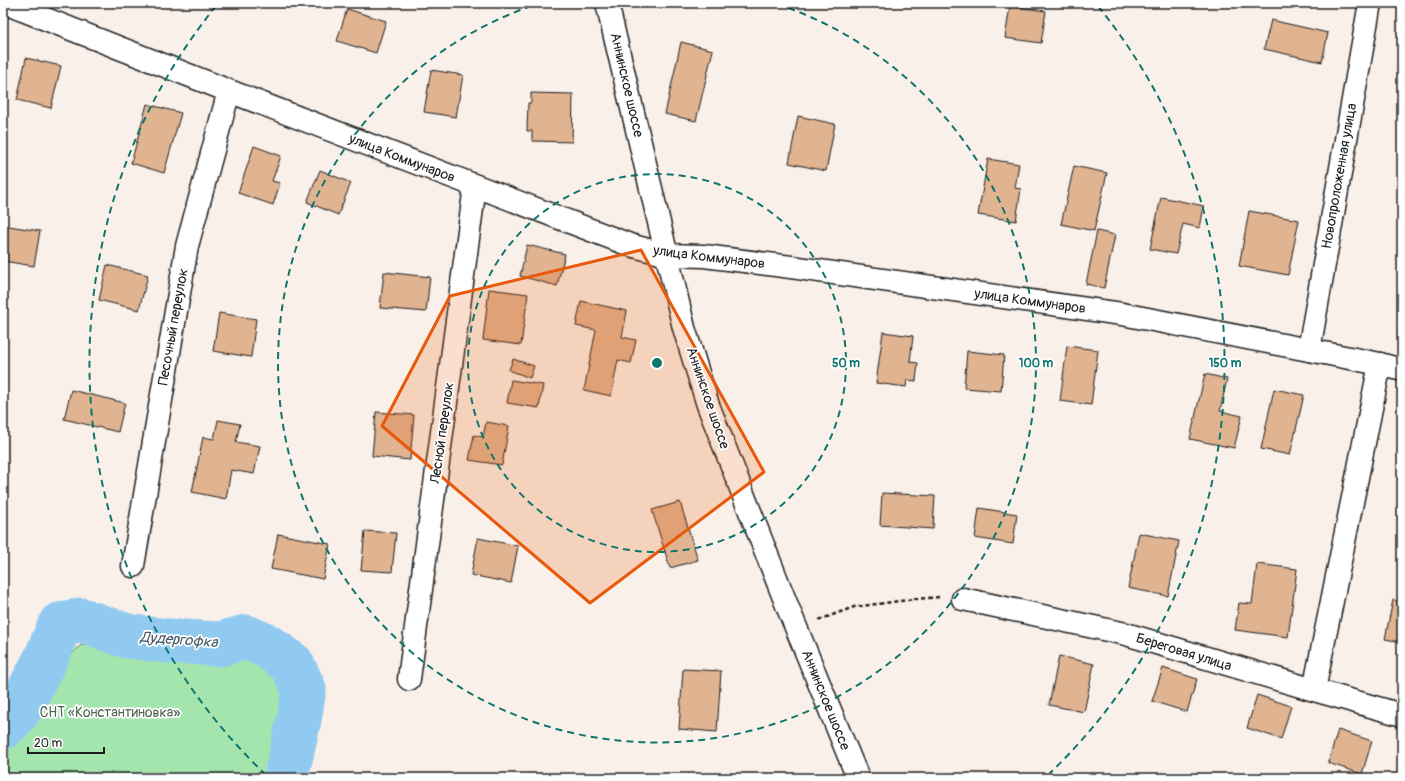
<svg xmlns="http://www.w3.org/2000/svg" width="1405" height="781" viewBox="0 0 1405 781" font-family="Pangolin,sans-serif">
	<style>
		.green { fill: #a4e5ae; stroke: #608065 }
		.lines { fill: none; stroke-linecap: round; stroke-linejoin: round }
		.river { stroke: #91caf0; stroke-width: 45 }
		.building { fill: #e0b391; stroke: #1c1c1c }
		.street-casing { stroke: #1c1c1c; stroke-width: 25 }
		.secondary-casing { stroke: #1c1c1c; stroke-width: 25 }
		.path { stroke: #1c1c1c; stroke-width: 2.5; stroke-dasharray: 4 3; stroke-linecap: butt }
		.street { stroke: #fff; stroke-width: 22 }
		.secondary { stroke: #fff; stroke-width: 22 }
		.marked { fill: #e8590c; fill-opacity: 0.2; stroke: #e8590c; stroke-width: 3; stroke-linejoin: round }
		.ring { fill: none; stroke: #0f766e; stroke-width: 2; stroke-dasharray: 7 5 }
		.labels { text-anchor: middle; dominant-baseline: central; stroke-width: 3.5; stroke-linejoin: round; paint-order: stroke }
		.street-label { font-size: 14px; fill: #1c1c1c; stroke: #fff }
		.park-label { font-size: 14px; fill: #4c624f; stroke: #fff }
		.water-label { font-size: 15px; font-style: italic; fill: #455966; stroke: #fff }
		.centre { fill: #0f766e; stroke: #fff; stroke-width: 2 }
		.ring-label { font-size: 12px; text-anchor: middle; font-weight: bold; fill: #0f766e; stroke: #fff; stroke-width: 3.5; stroke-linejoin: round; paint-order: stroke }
	</style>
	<rect width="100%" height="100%" fill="#f9f0e9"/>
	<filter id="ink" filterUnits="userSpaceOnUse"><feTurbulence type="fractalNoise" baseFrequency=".025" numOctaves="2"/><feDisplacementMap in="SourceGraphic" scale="8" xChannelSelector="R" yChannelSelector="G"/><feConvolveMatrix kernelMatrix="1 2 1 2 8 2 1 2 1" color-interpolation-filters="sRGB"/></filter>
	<g filter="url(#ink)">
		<!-- green -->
		<path class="green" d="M81 645 141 650 240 653 273 665 286 695 273 778H3V753L30 730 59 666Z"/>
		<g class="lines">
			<!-- river -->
			<path class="river" d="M3 727 18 712 46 658 60 625 81 620 127 636 167 641 220 644 246 637 267 646 292 664 304 689 299 720 288 768 287 778"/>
		</g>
		<!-- building -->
		<path class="building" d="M1010 6 1046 11 1041 43 1005 38Z
			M347 9 386 21 376 53 337 41Z
			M1271 20 1328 33 1322 62 1264 49Z
			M681 42 713 50 696 121 665 114Z
			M26 58 61 66 51 108 17 100Z
			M431 70 463 75 456 117 424 112Z
			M531 93 573 94 572 142 532 141V131H527L528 103H531Z
			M147 104 181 113 164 173 131 163Z
			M798 116 835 124 826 171 789 163Z
			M254 146 281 156 272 181 280 183 273 205 238 193Z
			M988 159 1019 164 1015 188 1021 189 1016 221 978 215Z
			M1074 166 1107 173 1094 231 1061 224Z
			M320 170 351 183 338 215 307 202Z
			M1161 197 1204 206 1200 228 1183 224 1176 254 1150 249Z
			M1249 211 1299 220 1288 275 1239 266Z
			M3 225 40 231 34 266 3 261Z
			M1097 231 1115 235 1104 288 1086 284Z
			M527 245 565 254 557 286 520 276Z
			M107 265 148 275 139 310 99 300Z
			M384 272 430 277 426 312 380 308Z
			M489 289 528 294 521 345 483 340Z
			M581 301 627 311 622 337 636 340 631 363 618 360 611 396 584 390 596 330 576 326Z
			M219 313 256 319 251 357 213 351Z
			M883 332 913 336 910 362 918 363 916 381 907 380 906 387 876 383Z
			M1067 346 1098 350 1091 405 1060 401Z
			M967 351 1004 355 1001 391 964 388Z
			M513 359 534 366 530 378 509 370Z
			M1205 374 1227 379 1220 411 1242 416 1234 448 1190 439Z
			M511 380 543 385 539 408 507 403Z
			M1274 389 1304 395 1290 455 1261 449Z
			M71 390 125 403 118 432 64 419Z
			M376 412 414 415 410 460 372 456Z
			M218 420 240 424 236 442 260 446 254 474 231 470 226 499 192 492 203 437 214 439Z
			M486 422 509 426 502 465 469 460 474 435 483 437Z
			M882 493 935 496 933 529 880 525Z
			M680 502 698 560 670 568 652 510Z
			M979 508 1017 514 1013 544 975 538Z
			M365 531 396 533 392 572 361 570Z
			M1139 533 1179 541 1168 596 1128 588Z
			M278 534 330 544 323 579 271 569Z
			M478 538 518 546 511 583 471 575Z
			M1257 564 1297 569 1288 637 1235 630 1239 603 1252 604Z
			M1393 600 1402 602V642L1385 639Z
			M1059 656 1094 664 1084 712 1049 705Z
			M1163 668 1197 679 1187 712 1152 701Z
			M683 669 721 671 717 732 679 729Z
			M1257 695 1291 706 1281 739 1247 728Z
			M1338 730 1372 741 1362 774 1328 763Z"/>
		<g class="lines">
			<!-- street casing -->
			<g class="street-casing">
				<path id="street" d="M5 3 229 91 609 237 630 245 667 255
					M1309 350 1370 3
					M133 566 187 246 229 91
					M963 599 1126 634 1314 690 1402 715
					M409 679 475 186
					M1314 690 1380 364"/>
			</g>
			<!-- secondary casing -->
			<g class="secondary-casing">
				<path id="secondary" d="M607 3 684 328 708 405 788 608 858 778
					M667 255 704 256 791 267 1122 314 1309 350 1380 364 1402 370"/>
			</g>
			<!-- path -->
			<path class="path" d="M819 620 854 607 915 599 940 597"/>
			<!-- street -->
			<use href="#street" class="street"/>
			<!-- secondary -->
			<use href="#secondary" class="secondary"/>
		</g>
	</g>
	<!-- marked area -->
	<path class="marked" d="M641 250 764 472 590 603 382 426 450 296Z"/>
	<!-- distance rings -->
	<g class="ring">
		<circle cx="657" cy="363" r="189"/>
		<path d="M777 4A379 379 0 1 1 537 4"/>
		<path d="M266 775A568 568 0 0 1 216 6M1098 6A568 568 0 0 1 1048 775"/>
	</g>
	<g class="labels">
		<!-- street labels -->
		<g class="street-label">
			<text transform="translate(627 85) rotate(77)">Аннинское шоссе</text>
			<text transform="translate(402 158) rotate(21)">улица Коммунаров</text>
			<text transform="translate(1339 176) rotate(-80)">Новопроложенная улица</text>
			<text transform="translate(709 257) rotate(7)">улица Коммунаров</text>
			<text transform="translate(1030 301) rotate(8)">улица Коммунаров</text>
			<text transform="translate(173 327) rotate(-80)">Песочный переулок</text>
			<text transform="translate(708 398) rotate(71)">Аннинское шоссе</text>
			<text transform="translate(442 433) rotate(-82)">Лесной переулок</text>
			<text transform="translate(1184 652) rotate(17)">Береговая улица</text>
			<text transform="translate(826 700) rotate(68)">Аннинское шоссе</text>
		</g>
		<!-- park labels -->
		<g class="park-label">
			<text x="110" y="712">СНТ «Константиновка»</text>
		</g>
		<!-- water labels -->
		<g class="water-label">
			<text transform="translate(179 640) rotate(4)">Дудергофка</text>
		</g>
	</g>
	<circle cx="657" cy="363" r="6" class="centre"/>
	<g class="ring-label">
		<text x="846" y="367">50 m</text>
		<text x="1036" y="367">100 m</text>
		<text x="1225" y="367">150 m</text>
	</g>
	<!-- margin -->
	<rect width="1405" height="781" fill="none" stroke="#fff" stroke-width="16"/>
	<rect x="8" y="8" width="1389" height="765" fill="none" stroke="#1c1c1c" stroke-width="1.5" filter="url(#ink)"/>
	<!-- scale -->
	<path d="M28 747v6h76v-6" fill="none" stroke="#1c1c1c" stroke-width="2"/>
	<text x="34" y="747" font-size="12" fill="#1c1c1c" stroke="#ffffff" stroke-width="3" paint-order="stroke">20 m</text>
</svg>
